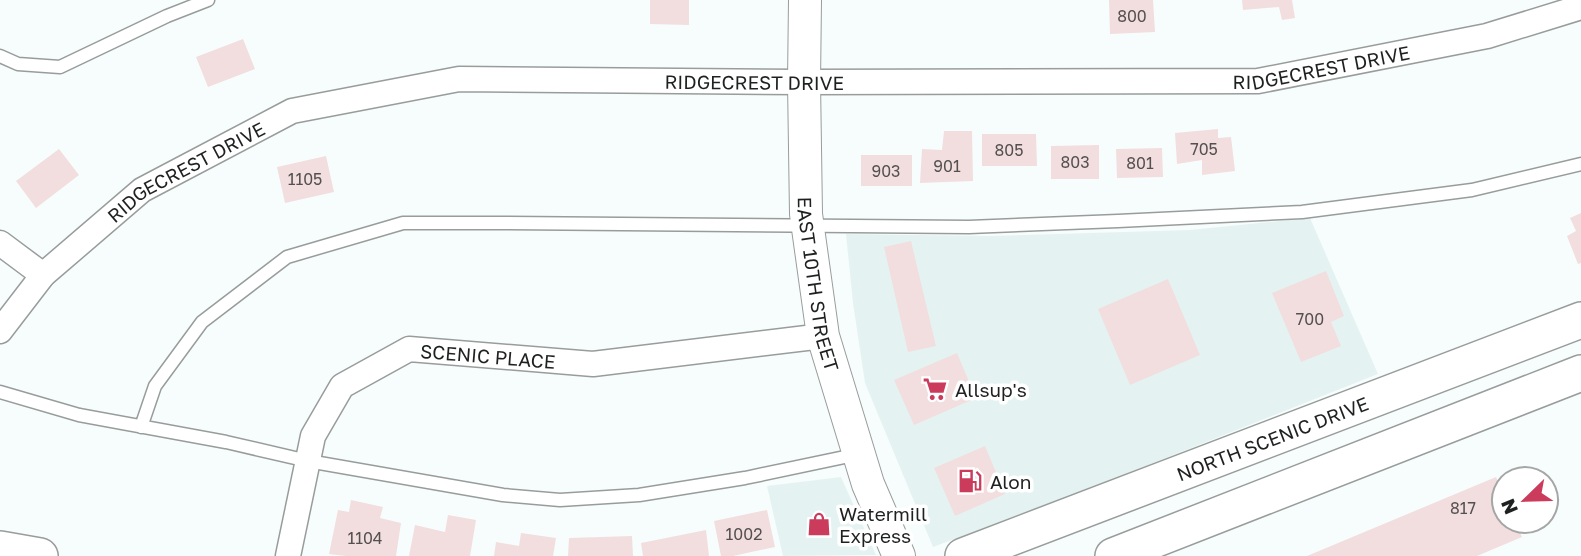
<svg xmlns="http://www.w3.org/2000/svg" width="1581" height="556" viewBox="0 0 1581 556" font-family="'Golos Text',sans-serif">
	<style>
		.built { fill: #e4f3f1 }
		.building { fill: #f2dedf }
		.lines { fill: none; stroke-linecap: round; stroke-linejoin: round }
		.service-casing { stroke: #989d9c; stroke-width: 15 }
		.minor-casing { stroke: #989d9c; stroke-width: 27 }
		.tertiary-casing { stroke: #989d9c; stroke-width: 34 }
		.secondary-casing { stroke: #989d9c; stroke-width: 38 }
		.service { stroke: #fff; stroke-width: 12 }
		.minor { stroke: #fff; stroke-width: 24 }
		.tertiary { stroke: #fff; stroke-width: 32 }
		.secondary { stroke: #fff; stroke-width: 35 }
		.labels { text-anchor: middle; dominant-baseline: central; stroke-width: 7; stroke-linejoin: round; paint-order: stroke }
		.number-label { font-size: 16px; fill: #545050 }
		.street-label { font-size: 19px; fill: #1f2120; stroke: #fff }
		.poi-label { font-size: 19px; fill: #1f2120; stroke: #fff; text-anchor: start }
	</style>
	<rect width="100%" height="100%" fill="#f7fdfc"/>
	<!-- built -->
	<path class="built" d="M1310 218 1378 374 1034 510 933 547 865 383 853 303 846 234 991 236 1189 230Z
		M841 477 876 555 783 556 767 486Z"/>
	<!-- building -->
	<path class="building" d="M650 0H689V25L650 24Z
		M1109 0H1153L1155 32 1110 34Z
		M1242 0H1292L1295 18 1282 20 1279 7 1243 10Z
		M243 39 255 69 208 87 196 57Z
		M1218 129V138L1231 137 1235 171 1202 175V160L1177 164 1175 133Z
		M944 131H972L973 181 920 183 922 149 942 150Z
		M982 134H1036L1037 166H982Z
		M1099 145V179H1051V146Z
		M1162 148 1163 177 1117 178 1116 149Z
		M59 149 79 175 36 208 16 181Z
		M861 155H912V186H861Z
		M326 156 334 192 285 203 277 167Z
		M1581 213V263L1578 264 1567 236 1576 231 1570 218Z
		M911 241 936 346 908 352 884 247Z
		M1326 271 1344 316 1331 322 1341 346 1301 362 1272 293Z
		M1168 279 1200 355 1130 385 1098 309Z
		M957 353 976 398 914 425 894 380Z
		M985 446 1005 494 955 516 934 468Z
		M1496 477 1504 495V521H1515L1522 537 1477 556H1307Z
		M351 500 383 507 380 518 401 523 396 556H346L329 554 338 510 349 512Z
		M767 510 775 547 733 556H721L714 521Z
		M448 515 476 520 470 556H409L415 525 445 532Z
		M818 515 827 522 819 534 810 527Z
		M706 530 709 556H643L641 543Z
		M521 533 556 538 553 556H494L496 542 519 546Z
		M632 536 633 556H568L569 538Z"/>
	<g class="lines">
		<!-- service casing -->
		<g class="service-casing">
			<path id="service" d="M0 56 18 64 60 67 167 16 208 0
				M0 392 79 415 226 442 308 461 503 495 560 500 639 495 745 478 859 454
				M141 427 155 386 202 322 287 257 403 223H497L969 227 1118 221 1302 212 1472 190 1581 164"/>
		</g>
		<!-- minor casing -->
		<g class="minor-casing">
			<g id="minor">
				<path d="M0 243 43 275"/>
				<path id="s1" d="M0 331 43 275 142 190 292 111 459 79 804 82 1258 81 1487 36 1581 7"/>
				<path id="s2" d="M288 556 313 436 342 386 409 349 593 364 823 336"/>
			</g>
		</g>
		<!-- tertiary casing -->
		<g class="tertiary-casing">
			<g id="tertiary">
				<path id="s3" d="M805 0 804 82 806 214 823 336 868 484 899 556"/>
			</g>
		</g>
		<!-- secondary casing -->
		<g class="secondary-casing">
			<g id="secondary">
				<path d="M0 549 40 556"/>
				<path id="s4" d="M963 556 1581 320"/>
				<path d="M1113 556 1581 373"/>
			</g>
		</g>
		<!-- service -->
		<use href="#service" class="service"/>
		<!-- minor -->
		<use href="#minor" class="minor"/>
		<!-- tertiary -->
		<use href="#tertiary" class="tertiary"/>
		<!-- secondary -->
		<use href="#secondary" class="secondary"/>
	</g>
	<!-- icons -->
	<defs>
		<g id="supermarket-bare" transform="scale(1.89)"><path d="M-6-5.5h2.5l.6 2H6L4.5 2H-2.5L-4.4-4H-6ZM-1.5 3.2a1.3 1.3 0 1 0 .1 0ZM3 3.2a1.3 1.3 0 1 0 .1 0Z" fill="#cb3b5c" stroke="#fff" stroke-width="2.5" paint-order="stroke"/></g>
		<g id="fuel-bare" transform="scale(1.89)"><path d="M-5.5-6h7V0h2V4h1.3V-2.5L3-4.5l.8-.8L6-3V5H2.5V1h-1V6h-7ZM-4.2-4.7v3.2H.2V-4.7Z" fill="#cb3b5c" stroke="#fff" stroke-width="2.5" paint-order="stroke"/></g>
		<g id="shop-bare" transform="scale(1.89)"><path d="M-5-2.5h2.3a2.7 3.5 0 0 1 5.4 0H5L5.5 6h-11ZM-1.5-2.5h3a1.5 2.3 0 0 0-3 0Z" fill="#cb3b5c" stroke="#fff" stroke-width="2.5" paint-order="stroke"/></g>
	</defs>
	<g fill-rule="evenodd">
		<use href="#supermarket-bare" x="935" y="389"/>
		<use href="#fuel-bare" x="970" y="481"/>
		<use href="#shop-bare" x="819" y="524"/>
	</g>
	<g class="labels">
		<!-- number labels -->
		<g class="number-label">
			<text x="1132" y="16">800</text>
			<text x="1204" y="149">705</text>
			<text x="1009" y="150">805</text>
			<text x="1075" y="162">803</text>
			<text x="1140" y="163">801</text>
			<text x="947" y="166">901</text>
			<text x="886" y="171">903</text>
			<text x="305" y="179">1105</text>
			<text x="1310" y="319">700</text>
			<text x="1463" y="508">817</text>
			<text x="744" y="534">1002</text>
			<text x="365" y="538">1104</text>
		</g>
		<!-- street labels -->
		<g class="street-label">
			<text stroke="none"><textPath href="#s1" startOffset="1404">RIDGECREST DRIVE</textPath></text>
			<text stroke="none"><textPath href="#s1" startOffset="836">RIDGECREST DRIVE</textPath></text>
			<text stroke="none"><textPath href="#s1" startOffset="248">RIDGECREST DRIVE</textPath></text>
			<text stroke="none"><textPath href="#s3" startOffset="285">EAST 10TH STREET</textPath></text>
			<text stroke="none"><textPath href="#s2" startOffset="336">SCENIC PLACE</textPath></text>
			<text stroke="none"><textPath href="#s4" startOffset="331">NORTH SCENIC DRIVE</textPath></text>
		</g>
		<!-- poi labels -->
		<g class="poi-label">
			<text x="955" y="389">Allsup's</text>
			<text x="990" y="481">Alon</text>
			<text x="839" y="513">Watermill<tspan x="839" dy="22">Express</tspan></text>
		</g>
	</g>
	<!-- north arrow -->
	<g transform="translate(1525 500) rotate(247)"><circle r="33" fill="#ffffff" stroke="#a5a6a6" stroke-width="2"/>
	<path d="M0-5L12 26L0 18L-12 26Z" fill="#cb3b5c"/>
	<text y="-10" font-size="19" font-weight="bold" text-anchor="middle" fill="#1f2120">N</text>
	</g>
</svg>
